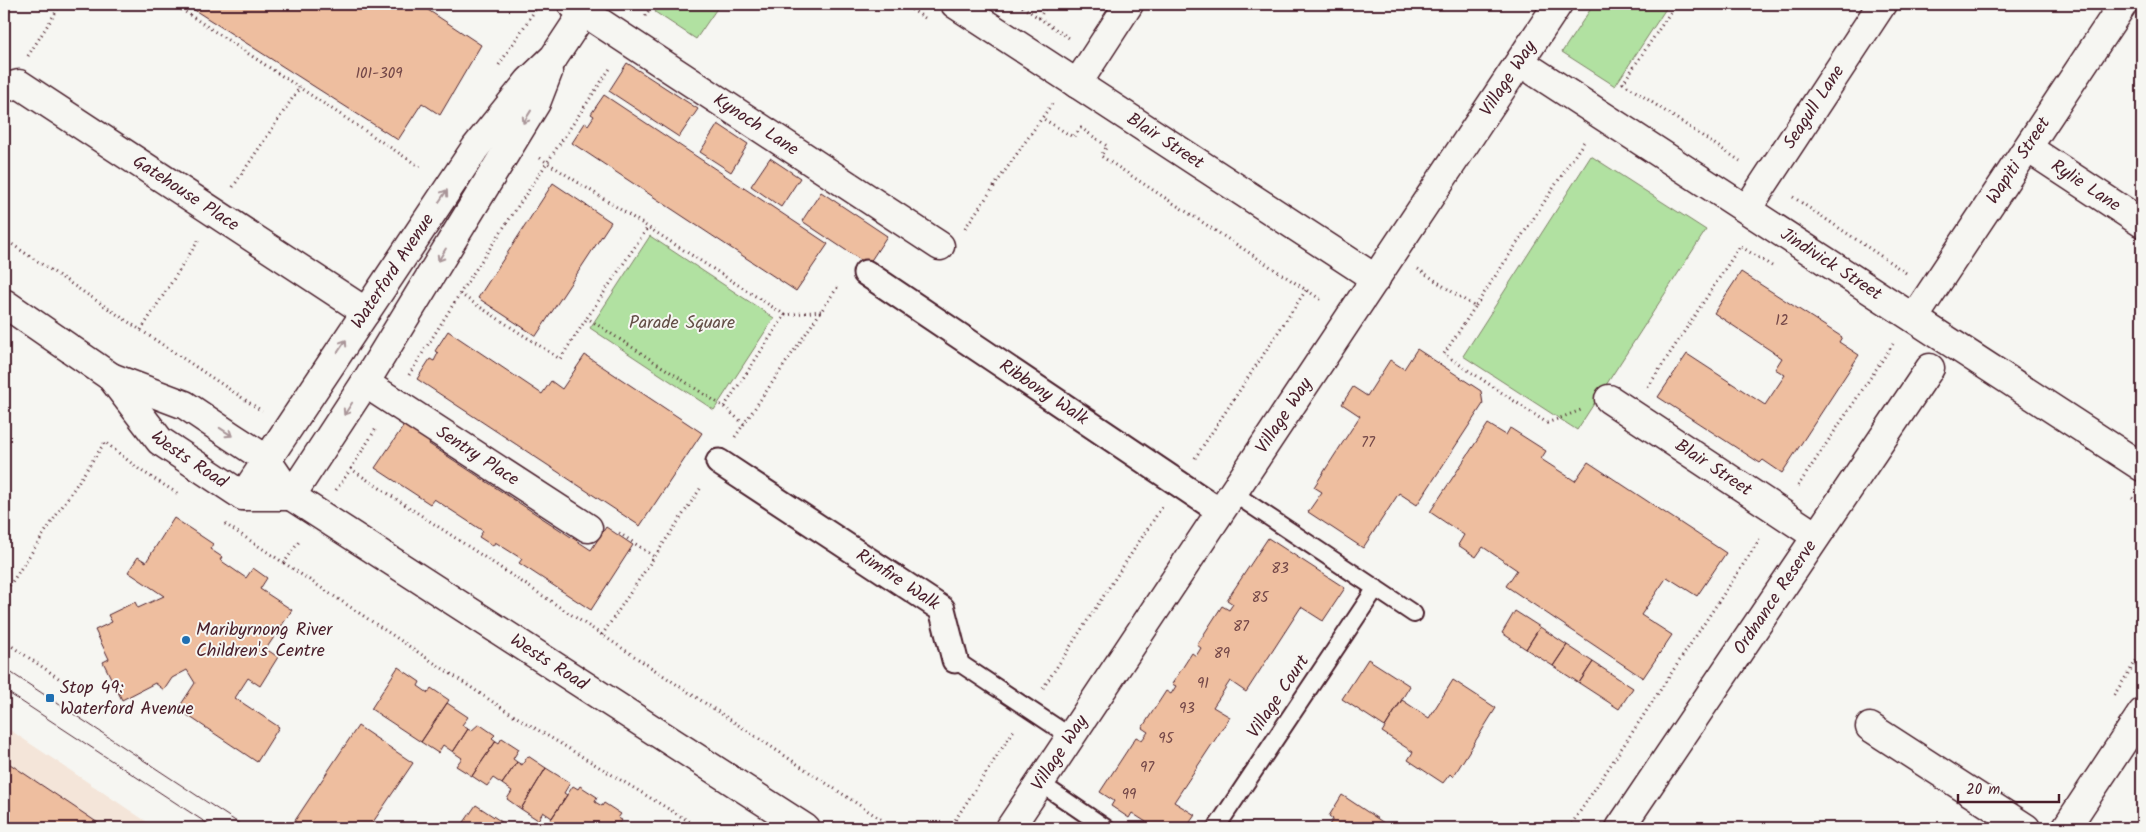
<svg xmlns="http://www.w3.org/2000/svg" width="2146" height="832" viewBox="0 0 2146 832" font-family="Kalam,sans-serif">
	<style>
		.built { fill: #f4e5d9 }
		.green { fill: #b1e1a1; stroke: #7e8066 }
		.building { fill: #eebe9f; stroke: #4a1f2b }
		.lines { fill: none; stroke-linecap: round; stroke-linejoin: round }
		.service-casing { stroke: #4a1f2b; stroke-width: 20 }
		.pedestrian-casing { stroke: #4a1f2b; stroke-width: 29 }
		.minor-casing { stroke: #4a1f2b; stroke-width: 31 }
		.primary-casing { stroke: #4a1f2b; stroke-width: 31 }
		.path { stroke: #4a1f2b; stroke-width: 3; stroke-dasharray: 1 4; stroke-linecap: butt }
		.service { stroke: #f6f6f2; stroke-width: 16 }
		.pedestrian { stroke: #f6f6f2; stroke-width: 25 }
		.minor { stroke: #f6f6f2; stroke-width: 28 }
		.primary { stroke: #f6f6f2; stroke-width: 28 }
		.tram { stroke: #4a1f2b; stroke-width: 1 }
		.oneway { stroke: #a99598 }
		.poi-dot { fill: #1f6fb2; stroke: #f6f6f2; stroke-width: 2 }
		.labels { text-anchor: middle; dominant-baseline: central; stroke-width: 4; stroke-linejoin: round; paint-order: stroke }
		.number-label { font-size: 15px; fill: #734748 }
		.street-label { font-size: 18px; fill: #4a1f2b; stroke: #f6f6f2 }
		.park-label { font-size: 18px; fill: #645048; stroke: #f6f6f2 }
		.poi-label { font-size: 18px; fill: #4a1f2b; stroke: #f6f6f2; text-anchor: start }
	</style>
	<rect width="100%" height="100%" fill="#f6f6f2"/>
	<filter id="ink" filterUnits="userSpaceOnUse"><feTurbulence type="fractalNoise" baseFrequency=".02" numOctaves="2"/><feDisplacementMap in="SourceGraphic" scale="10" xChannelSelector="R" yChannelSelector="G"/><feConvolveMatrix kernelMatrix="1 2 1 2 8 2 1 2 1" color-interpolation-filters="sRGB"/></filter>
	<g filter="url(#ink)">
		<!-- built -->
		<path class="built" d="M4 726 156 828H4Z"/>
		<!-- green -->
		<path class="green" d="M660 4H720L696 39 655 12Z
			M1594 4H1669L1615 86 1562 52Z
			M1591 156 1706 230 1577 430 1463 356Z
			M650 236 774 318 714 410 590 328Z"/>
		<!-- building -->
		<path class="building" d="M185 4H419L481 45 440 115 422 103 398 140Z
			M627 63 698 109 679 137 609 91Z
			M604 95 828 244 796 291 572 143 585 123 588 125 594 116 591 114Z
			M718 124 748 144 731 172 700 152Z
			M770 158 800 178 781 207 751 186Z
			M553 183 611 222 536 336 478 298Z
			M821 192 887 236 868 265 802 221Z
			M1741 272 1842 337 1839 342 1859 355 1782 473 1763 460 1760 463 1658 397 1687 354 1765 405 1785 375 1775 369 1782 358 1714 313Z
			M448 331 542 394 551 381 562 389 585 355 702 433 640 526 417 379 430 359 434 361 438 353 435 351Z
			M1417 349 1481 391 1483 404 1417 505 1399 493 1363 548 1308 512 1322 492 1314 487 1360 416 1342 404 1353 387 1367 396 1390 360 1404 369Z
			M407 421 433 438 429 444 591 550 606 527 633 545 591 610 519 563 522 559 495 542 493 546 479 537 483 531 434 499 430 504 375 468Z
			M1488 424 1506 435 1510 428 1546 451 1541 459 1575 481 1588 462 1726 553 1697 596 1667 577 1641 615 1672 635 1643 678 1506 586 1517 570 1483 547 1476 557 1458 545 1464 535 1430 512Z
			M174 518 213 544 210 549 222 557 220 560 246 578 253 568 267 578 260 589 292 610 266 649 278 657 260 686 248 678 235 698 279 727 257 762 178 709 195 683 187 670 172 678 164 690 155 683 122 700 103 662 109 659 95 630 112 622 108 615 135 602 138 608 164 596 128 572 138 557 146 562Z
			M1268 538 1345 588 1323 621 1301 607 1246 692 1230 681 1213 707 1230 717 1174 802 1195 815 1186 828H1145L1143 827 1146 822 1132 813 1129 818 1111 806 1114 801 1100 792 1136 737 1142 740 1148 732 1142 728 1166 691 1171 694 1176 686 1172 684 1192 653 1196 656 1201 648 1197 645 1222 606 1229 610 1233 604 1227 600Z
			M1515 611 1540 627 1526 649 1502 633Z
			M1540 627 1567 645 1553 666 1526 649Z
			M1567 645 1593 662 1579 683 1553 666Z
			M1368 659 1410 686 1385 727 1342 699Z
			M1593 662 1633 688 1619 709 1579 683Z
			M398 667 420 682 418 686 428 693 431 688 449 700 421 742 371 709Z
			M1453 680 1496 708 1453 777 1450 774 1443 783 1408 760 1413 752 1382 732 1402 700 1429 718Z
			M447 703 468 717 462 725 468 729 453 752 443 745 438 753 421 742Z
			M479 724 495 735 492 738 496 741 472 776 456 766 462 758 453 752 468 729 471 731Z
			M358 726 413 763 369 828H290Z
			M502 738 519 749 513 759 517 762 502 784 493 778 487 786 472 776 496 741 499 743Z
			M528 756 546 768 521 809 507 799 512 791 502 784 517 762 522 765Z
			M4 760 101 825 99 828H4Z
			M546 768 570 783 564 793 567 795 552 818 543 812 538 820 521 809Z
			M573 786 578 789 580 786 597 797 595 802 602 806 604 803 621 814 618 818 622 820 617 828H552L547 825Z
			M1342 795 1387 825 1385 828H1327L1333 819 1329 816Z
			M476 805 511 828H460Z"/>
		<g class="lines">
			<!-- service casing -->
			<g class="service-casing">
				<path id="service" d="M1233 493 1414 614
					M955 660 1071 737
					M1040 783 1106 828
					M1216 828 1376 588"/>
			</g>
			<!-- pedestrian casing -->
			<g class="pedestrian-casing">
				<g id="pedestrian">
					<path id="s1" d="M866 273 1221 512"/>
					<path id="s2" d="M719 462 942 609 955 660"/>
				</g>
			</g>
			<!-- minor casing -->
			<g class="minor-casing">
				<g id="minor">
					<path id="s3" d="M572 4 940 246"/>
					<path id="s4" d="M955 4 1376 279"/>
					<path id="s5" d="M1520 62 2142 467"/>
					<path d="M1077 84 1129 4"/>
					<path id="s6" d="M4 88 19 84 366 312"/>
					<path id="s7" d="M2028 148 2142 223"/>
					<path id="s8" d="M1747 209 1882 4"/>
					<path id="s9" d="M1914 318 2123 4"/>
					<path id="s10" d="M365 383 588 528"/>
					<path id="s11" d="M1609 399 1816 536"/>
					<path id="s12" d="M243 496 476 147 529 81 554 57 589 4"/>
					<path d="M291 496 365 383 536 103 548 72"/>
					<path d="M1870 727 2026 828"/>
					<path id="s13" d="M1010 828 1558 4"/>
					<path id="s14" d="M1620 828 1930 368"/>
					<path d="M2066 828 2142 713"/>
				</g>
			</g>
			<!-- primary casing -->
			<g class="primary-casing">
				<g id="primary">
					<path id="s15" d="M4 303 111 377 160 441 243 496H291"/>
					<path id="s16" d="M111 377 185 405 231 436 266 459 291 496 805 828"/>
				</g>
			</g>
			<!-- path -->
			<path class="path" d="M173 4 423 169
				M903 4 928 20
				M1018 4 1069 38
				M1676 4 1623 83 1740 161
				M645 16 653 4
				M1039 18 1048 4
				M28 56 61 4
				M499 65 539 4
				M1052 104 1042 118 1073 137 1081 128 1107 146 1101 156 1323 301
				M540 158 785 315 724 407 587 318 648 227
				M233 187 300 87
				M1793 197 1906 273
				M965 228 1042 118
				M4 239 262 411
				M1418 269 1475 307 1585 140
				M460 294 560 359 587 318
				M1475 307 1444 354 1547 423 1581 410
				M785 315 821 311
				M141 330 200 238
				M409 375 464 287 611 67
				M1648 387 1740 246 1772 266
				M724 407 744 424
				M735 437 839 285
				M1195 458 1306 290
				M351 469 377 427
				M1798 486 1893 344
				M336 490 351 469 894 828
				M2132 498 2142 505
				M225 524 284 563 300 540
				M619 533 655 557
				M284 563 505 710 700 828
				M4 594 105 442 140 470 180 495
				M602 635 702 486
				M4 641 69 685
				M1043 688 1162 507
				M2114 695 2142 652
				M950 828 1014 730
				M1569 828 1762 536"/>
			<!-- service -->
			<use href="#service" class="service"/>
			<!-- pedestrian -->
			<use href="#pedestrian" class="pedestrian"/>
			<!-- minor -->
			<use href="#minor" class="minor"/>
			<!-- primary -->
			<use href="#primary" class="primary"/>
			<!-- tram -->
			<path class="tram" d="M4 668 246 828
				M4 690 214 828"/>
		</g>
		<!-- one-way arrows -->
		<defs><path id="oneway-shaft" d="M-6 0H5M1.5-3L5.5 0L1.5 3" fill="none" stroke-width="1.6" stroke-linecap="round" stroke-linejoin="round" transform="scale(1.25)"/></defs>
		<g class="oneway">
			<use href="#oneway-shaft" transform="translate(527 117) rotate(122)"/>
			<use href="#oneway-shaft" transform="translate(443 196) rotate(-56)"/>
			<use href="#oneway-shaft" transform="translate(442 255) rotate(121)"/>
			<use href="#oneway-shaft" transform="translate(342 346) rotate(-56)"/>
			<use href="#oneway-shaft" transform="translate(348 409) rotate(123)"/>
			<use href="#oneway-shaft" transform="translate(226 432) rotate(33)"/>
		</g>
	</g>
	<!-- markers -->
	<g class="poi-dot">
		<circle cx="186" cy="640" r="5"/>
		<rect x="45" y="693" width="10" height="10" rx="2.5"/>
	</g>
	<g class="labels">
		<!-- number labels -->
		<g class="number-label">
			<text x="379" y="74">101-309</text>
			<text x="1782" y="321">12</text>
			<text x="1368" y="443">77</text>
			<text x="1280" y="569">83</text>
			<text x="1260" y="598">85</text>
			<text x="1241" y="627">87</text>
			<text x="1222" y="654">89</text>
			<text x="1203" y="684">91</text>
			<text x="1187" y="709">93</text>
			<text x="1166" y="739">95</text>
			<text x="1147" y="768">97</text>
			<text x="1129" y="795">99</text>
		</g>
		<!-- street labels -->
		<g class="street-label">
			<text stroke="none"><textPath href="#s13" startOffset="900">Village Way</textPath></text>
			<text stroke="none"><textPath href="#s8" startOffset="122">Seagull Lane</textPath></text>
			<text stroke="none"><textPath href="#s3" startOffset="220">Kynoch Lane</textPath></text>
			<text stroke="none"><textPath href="#s4" startOffset="251">Blair Street</textPath></text>
			<text stroke="none"><textPath href="#s9" startOffset="189">Wapiti Street</textPath></text>
			<text stroke="none"><textPath href="#s7" startOffset="69">Rylie Lane</textPath></text>
			<text stroke="none"><textPath href="#s6" startOffset="215">Gatehouse Place</textPath></text>
			<text stroke="none"><textPath href="#s5" startOffset="371">Jindivick Street</textPath></text>
			<text stroke="none"><textPath href="#s12" startOffset="270">Waterford Avenue</textPath></text>
			<text stroke="none"><textPath href="#s1" startOffset="214">Ribbony Walk</textPath></text>
			<text stroke="none"><textPath href="#s13" startOffset="495">Village Way</textPath></text>
			<text stroke="none"><textPath href="#s10" startOffset="134">Sentry Place</textPath></text>
			<text stroke="none"><textPath href="#s15" startOffset="245">Wests Road</textPath></text>
			<text stroke="none"><textPath href="#s11" startOffset="125">Blair Street</textPath></text>
			<text stroke="none"><textPath href="#s2" startOffset="214">Rimfire Walk</textPath></text>
			<text stroke="none"><textPath href="#s14" startOffset="278">Ordnance Reserve</textPath></text>
			<text stroke="none"><textPath href="#s16" startOffset="528">Wests Road</textPath></text>
			<text transform="translate(1279 697) rotate(-56)">Village Court</text>
			<text stroke="none"><textPath href="#s13" startOffset="90">Village Way</textPath></text>
		</g>
		<!-- park labels -->
		<g class="park-label">
			<text x="682" y="323">Parade Square</text>
		</g>
		<!-- poi labels -->
		<g class="poi-label">
			<text x="196" y="630">Maribyrnong River<tspan x="196" dy="21">Children's Centre</tspan></text>
			<text x="60" y="688">Stop 49:<tspan x="60" dy="21">Waterford Avenue</tspan></text>
		</g>
	</g>
	<!-- margin -->
	<rect width="2146" height="832" fill="none" stroke="#f6f6f2" stroke-width="20"/>
	<rect x="10" y="10" width="2126" height="812" fill="none" stroke="#4a1f2b" stroke-width="2" filter="url(#ink)"/>
	<!-- scale -->
	<path d="M1958 794v8h101v-8" fill="none" stroke="#4a1f2b" stroke-width="2.5"/>
	<text x="1966" y="794" font-size="15" fill="#4a1f2b" stroke="#f6f6f2" stroke-width="4" paint-order="stroke">20 m</text>
</svg>
